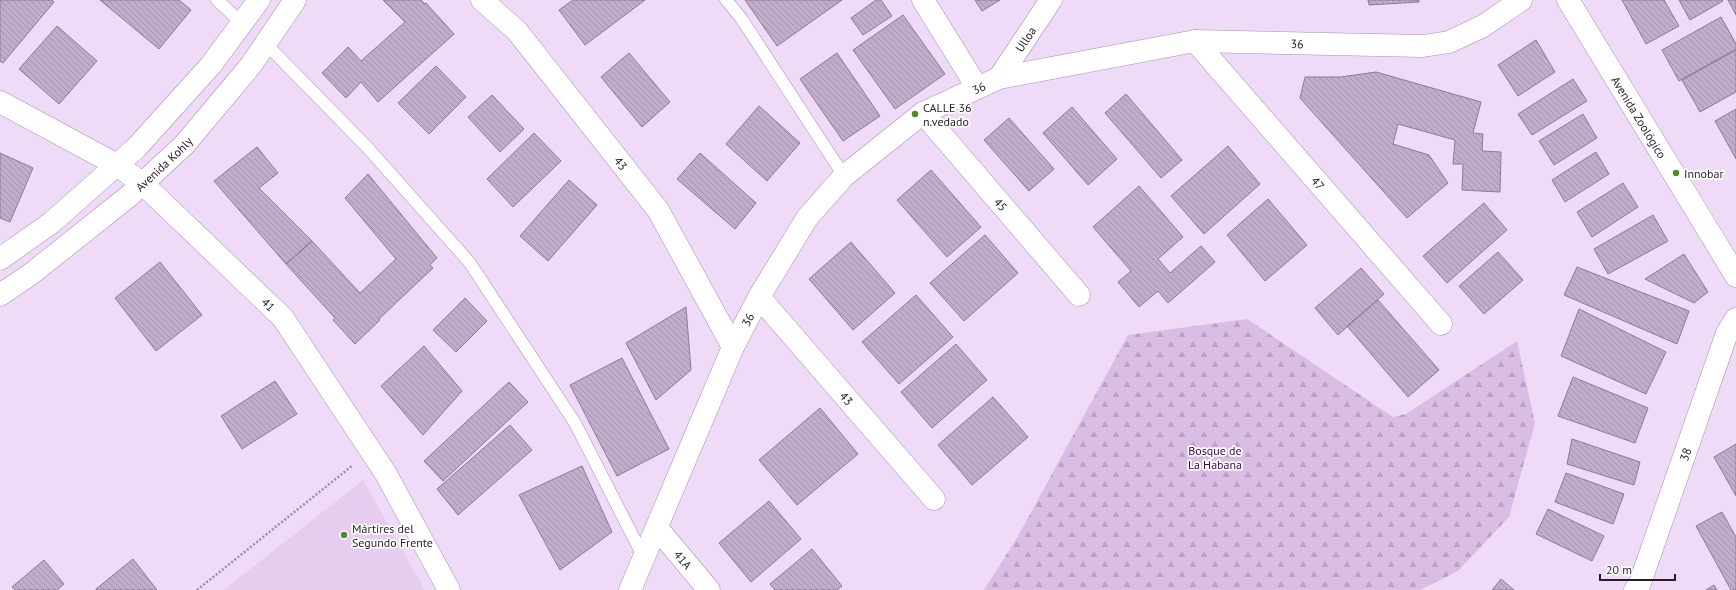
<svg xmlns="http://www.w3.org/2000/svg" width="1736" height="590" viewBox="0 0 1736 590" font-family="'PT Sans',sans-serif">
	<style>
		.built { fill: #e6cdf0 }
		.forest { fill: url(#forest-firs) }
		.building { fill: url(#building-back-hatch); stroke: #8d7a94 }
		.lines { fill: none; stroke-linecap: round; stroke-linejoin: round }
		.service-casing { stroke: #a692ad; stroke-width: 13 }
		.minor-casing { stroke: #a692ad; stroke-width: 23 }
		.tertiary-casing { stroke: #a692ad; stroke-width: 23 }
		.path { stroke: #9f8fa5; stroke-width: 2.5; stroke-dasharray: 2 2; stroke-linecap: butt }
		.service { stroke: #fff; stroke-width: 12 }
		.minor { stroke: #fff; stroke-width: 22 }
		.tertiary { stroke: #fff; stroke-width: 22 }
		.poi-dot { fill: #4d8c2d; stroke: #fff; stroke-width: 1.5 }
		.labels { text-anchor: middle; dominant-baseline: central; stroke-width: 3.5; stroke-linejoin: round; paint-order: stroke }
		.street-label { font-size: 12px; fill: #251d27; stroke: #fff }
		.poi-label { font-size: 12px; fill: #251d27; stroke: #fff; text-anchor: start }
		.park-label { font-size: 12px; fill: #400850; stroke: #fff }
	</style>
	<defs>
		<pattern id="forest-firs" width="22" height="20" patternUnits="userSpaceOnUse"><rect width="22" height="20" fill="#dabde5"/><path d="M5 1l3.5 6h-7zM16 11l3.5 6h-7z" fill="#bba2c4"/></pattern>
		<pattern id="building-back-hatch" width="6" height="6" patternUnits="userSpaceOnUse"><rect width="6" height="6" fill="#c1adc9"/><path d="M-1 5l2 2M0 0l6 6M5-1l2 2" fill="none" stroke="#a694ad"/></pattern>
	</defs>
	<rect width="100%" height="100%" fill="#efdaf7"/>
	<!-- built -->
	<path class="built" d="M363 480 425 590H224Z"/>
	<!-- forest -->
	<path class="forest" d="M1247 319 1393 417 1406 414 1517 341 1535 423 1509 517 1458 571 1420 590H984L1017 538 1128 335Z"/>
	<!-- building -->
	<path class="building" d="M0 0H52L54 2 3 63 0 61Z
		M100 0H179L191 10 159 49Z
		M383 0H421L425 4 426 3 454 34 378 102 361 82 346 98 322 73 348 47 361 61 405 22Z
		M573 0H645L585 45 559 10Z
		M745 0H842L777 46Z
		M876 0H881L892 16 863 35 851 18Z
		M975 0H1000L982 11Z
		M1368 0H1419V2L1369 5Z
		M1622 0H1664L1679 26 1646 44Z
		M1679 0H1722L1723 1 1690 20Z
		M1728 0H1736V15Z
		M903 15 945 74 895 109 853 50Z
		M1721 17 1736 44V49L1679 81 1662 50Z
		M57 26 97 61 59 104 19 69Z
		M1536 40 1555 72 1518 96 1498 65Z
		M1736 50V92L1700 112 1682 80Z
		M629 53 670 102 642 127 601 77Z
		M837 53 880 116 843 141 800 79Z
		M436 66 466 97 429 134 398 103Z
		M1376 72 1481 102 1473 133 1483 134 1482 151 1501 152 1500 192 1462 190 1463 164H1453L1455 140 1398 124 1393 144 1429 155 1448 183 1407 218 1300 98 1305 77H1341Z
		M1573 79 1587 101 1532 135 1518 114Z
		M1126 94 1182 160 1161 178 1105 113Z
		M492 95 524 129 500 152 468 117Z
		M759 106 800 143 767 181 726 144Z
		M1072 107 1117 159 1088 185 1043 133Z
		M1736 109V159L1715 121Z
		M1583 114 1597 138 1554 165 1539 141Z
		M1009 118 1054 169 1029 191 984 140Z
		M534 133 561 161 513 207 487 179Z
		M1228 146 1260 184 1204 234 1171 196Z
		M257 147 278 173 259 188 312 241 286 264 214 181Z
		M1596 152 1609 174 1565 202 1552 180Z
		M0 153 33 168 10 222 0 218Z
		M700 153 756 203 735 229 677 179Z
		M931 170 981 227 947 257 897 200Z
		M368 174 437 258 430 265 433 268 379 319 380 320 355 344 333 320 335 318 286 264 312 241 360 293 396 259 345 198Z
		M569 180 597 205 548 261 520 236Z
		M1623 183 1638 207 1592 237 1577 212Z
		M1139 186 1183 237 1158 259 1170 273 1201 246 1215 262 1168 303 1158 291 1139 307 1118 282 1131 271 1093 227Z
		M1268 199 1307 245 1265 281 1227 235Z
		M1484 203 1507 230 1447 283 1423 256Z
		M1653 215 1668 241 1608 274 1594 249Z
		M985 235 1018 273 964 321 930 283Z
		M851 242 895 293 853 330 809 279Z
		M1498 252 1523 280 1484 314 1459 286Z
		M1684 254 1708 292 1694 303 1645 279Z
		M160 262 202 315 156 351 115 298Z
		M1577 267 1689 311 1677 344 1564 295Z
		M1361 268 1384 294 1338 335 1315 308Z
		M916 295 953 337 899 384 862 342Z
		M465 298 487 321 456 352 433 330Z
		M1378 300 1439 370 1408 397 1347 326Z
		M686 307 691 370 656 400 626 343Z
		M1579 309 1666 352 1646 394 1561 356Z
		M956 344 987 380 932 428 901 392Z
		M424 346 462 391 423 435 381 386Z
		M622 358 669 449 617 476 570 385Z
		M1573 377 1648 408 1635 443 1558 416Z
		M275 381 297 414 242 449 221 416Z
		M509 382 528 402 443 481 424 461Z
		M993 397 1028 437 972 485 938 445Z
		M820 408 858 454 797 505 759 460Z
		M510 425 532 450 458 515 437 489Z
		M1572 439 1640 462 1634 485 1567 464Z
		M1736 444V496L1714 457Z
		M582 466 612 532 560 570 519 495Z
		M1566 473 1624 494 1613 524 1555 502Z
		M769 501 801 539 751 582 719 543Z
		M1548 509 1604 536 1592 561 1536 534Z
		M1722 512 1736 537V590H1731L1696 526Z
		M812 549 842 586 837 590H775L770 584Z
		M133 559 157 590H96V589Z
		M44 560 64 584 57 590H15L12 587Z
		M1501 579 1514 590H1492Z
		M1714 585 1717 590H1706Z"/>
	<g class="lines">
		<!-- service casing -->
		<g class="service-casing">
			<path id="service" d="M217 0 243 24
				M726 0 741 18 844 176
				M266 44 367 147 470 263 575 423 644 558"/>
		</g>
		<!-- minor casing -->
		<g class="minor-casing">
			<g id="minor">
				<path id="s1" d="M482 0 517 31 658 210 733 347"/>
				<path d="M923 0 977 87"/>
				<path id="s2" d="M1195 41 1441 324"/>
				<path id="s3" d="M999 78 1051 0"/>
				<path id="s4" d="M0 102 117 165 143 184 283 318 386 474 449 590"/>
				<path id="s5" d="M923 113 1079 295"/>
				<path id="s6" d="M759 297 934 499"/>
				<path id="s7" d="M657 528 709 590"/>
				<path id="s8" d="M1635 590 1640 583 1727 333 1736 319"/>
			</g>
		</g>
		<!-- tertiary casing -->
		<g class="tertiary-casing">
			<g id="tertiary">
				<path id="s9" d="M1568 0 1736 276"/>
				<path d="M0 259 51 223 136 148 211 65 259 0"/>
				<path id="s10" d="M0 295 31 274 129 196 184 145 251 65 295 0"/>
				<path id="s11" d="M630 590 733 347 759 297 807 218 844 176 923 113 999 78 1195 41 1423 46 1449 42 1483 26 1521 0"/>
			</g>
		</g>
		<!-- path -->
		<path class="path" d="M197 590 353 465"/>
		<!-- service -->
		<use href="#service" class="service"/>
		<!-- minor -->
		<use href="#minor" class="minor"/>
		<!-- tertiary -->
		<use href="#tertiary" class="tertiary"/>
	</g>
	<!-- markers -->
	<g class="poi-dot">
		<circle cx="915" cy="114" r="4"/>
		<circle cx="1676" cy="173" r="4"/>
		<circle cx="344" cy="535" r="4"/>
	</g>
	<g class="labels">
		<!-- street labels -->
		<g class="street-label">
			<text stroke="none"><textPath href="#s3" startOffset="47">Ulloa</textPath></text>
			<text stroke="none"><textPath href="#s11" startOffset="955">36</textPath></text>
			<text stroke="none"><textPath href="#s11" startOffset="631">36</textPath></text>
			<text stroke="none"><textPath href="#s9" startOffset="137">Avenida Zoológico</textPath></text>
			<text stroke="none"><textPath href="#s10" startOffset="210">Avenida Kohly</textPath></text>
			<text stroke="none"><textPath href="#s1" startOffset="215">43</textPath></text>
			<text stroke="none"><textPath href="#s2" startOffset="188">47</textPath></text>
			<text stroke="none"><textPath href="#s5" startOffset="120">45</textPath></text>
			<text stroke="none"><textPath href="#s4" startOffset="339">41</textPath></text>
			<text stroke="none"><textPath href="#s11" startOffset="295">36</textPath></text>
			<text stroke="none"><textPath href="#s6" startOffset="134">43</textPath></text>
			<text stroke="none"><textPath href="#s8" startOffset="145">38</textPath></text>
			<text stroke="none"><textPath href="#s7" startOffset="41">41A</textPath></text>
		</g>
		<!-- poi labels -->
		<g class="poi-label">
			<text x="923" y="107">CALLE 36<tspan x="923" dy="14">n.vedado</tspan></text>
			<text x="1684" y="173">Innobar</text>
			<text x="352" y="528">Mártires del<tspan x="352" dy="14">Segundo Frente</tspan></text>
		</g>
		<!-- park labels -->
		<g class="park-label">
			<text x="1215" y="450">Bosque de<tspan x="1215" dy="14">La Habana</tspan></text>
		</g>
	</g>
	<!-- scale -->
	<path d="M1600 574v6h75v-6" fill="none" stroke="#251d27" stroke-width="2"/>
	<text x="1606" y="574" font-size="12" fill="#251d27" stroke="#ffffff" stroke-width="3" paint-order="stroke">20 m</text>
</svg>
